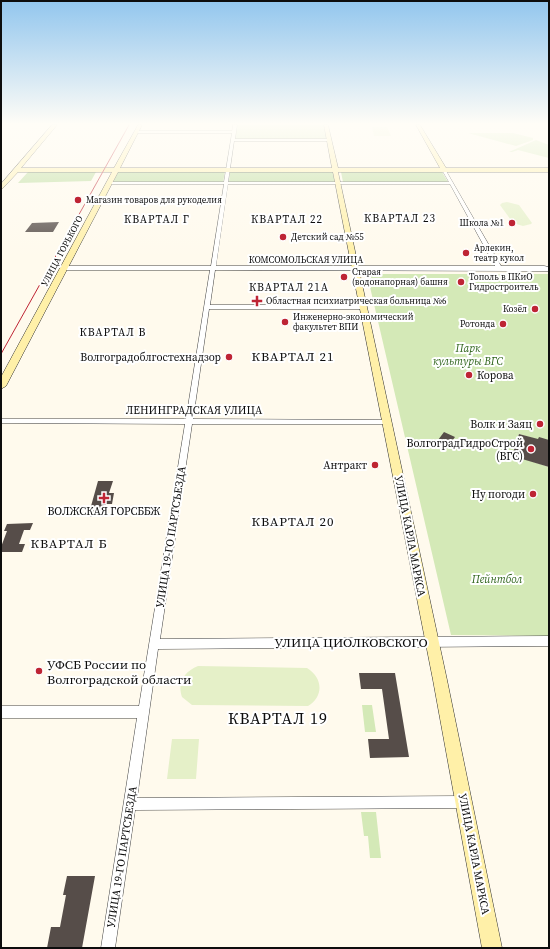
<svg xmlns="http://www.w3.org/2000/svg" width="550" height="949" viewBox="0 0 550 949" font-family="'Source Serif 4',serif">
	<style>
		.green { fill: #d4e9b7 }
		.forest { fill: #b8da96 }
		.pitch { fill: #e5f0c8 }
		.building { fill: #564d49 }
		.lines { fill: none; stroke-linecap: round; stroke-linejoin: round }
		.street-casing { stroke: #404040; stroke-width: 1 }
		.secondary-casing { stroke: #2f2f2f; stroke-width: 1 }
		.street { fill: #fff; fill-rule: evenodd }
		.secondary { fill: #fff0a8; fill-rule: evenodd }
		.tram { stroke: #be2434; stroke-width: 1 }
		.poi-dot { fill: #be2434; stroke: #fff; stroke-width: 1.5 }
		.labels { text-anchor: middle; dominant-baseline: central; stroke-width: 4; stroke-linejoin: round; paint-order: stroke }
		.far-poi-label { font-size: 9px; fill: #0d0d0d; stroke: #fff; text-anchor: start }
		.far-street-label { font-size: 9px; fill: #0d0d0d; stroke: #fff }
		.far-quarter-label { font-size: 11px; letter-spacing: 1px; fill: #0d0d0d; stroke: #fff }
		.park-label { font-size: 11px; font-style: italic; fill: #30651d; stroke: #fff }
		.poi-label { font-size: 11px; fill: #0d0d0d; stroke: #fff; text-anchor: end }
		.street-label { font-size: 11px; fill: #0d0d0d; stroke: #fff }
		.quarter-label { font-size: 13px; letter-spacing: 1px; fill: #0d0d0d; stroke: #fff }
		.near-street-label { font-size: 13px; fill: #0d0d0d; stroke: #fff }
		.near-poi-label { font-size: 13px; fill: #0d0d0d; stroke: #fff; text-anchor: start }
		.near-quarter-label { font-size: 16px; letter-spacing: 1px; fill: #0d0d0d; stroke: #fff }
	</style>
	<rect width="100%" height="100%" fill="#fffaed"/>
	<!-- green -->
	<path class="green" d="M236 125H324L327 139H235Z
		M468 133H513L533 138V140L516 146Z
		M536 140 549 145V158L518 150 512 152H509Z
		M367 274H549V443L519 434 512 455 549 467V636L451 635Z
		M362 705H372L376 732H365Z
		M361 812H376L381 858H370L368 836H364Z"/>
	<!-- forest -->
	<path class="forest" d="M118 171H225L223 183H113Z
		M230 171H333L335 182H229Z
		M28 172H96L91 181 18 183Z
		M341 172H442L448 182H343Z"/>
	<!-- pitch -->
	<path class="pitch" d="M372 127H387L391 136H374Z
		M507 202 519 205 532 223 531 224 523 226 513 223 500 205 502 203Z
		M198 666 307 668C323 678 324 696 308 706L192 705 182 697C177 682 184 672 198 666Z
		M172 739H199L196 779H167Z"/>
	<!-- building -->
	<path class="building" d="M59 222 53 232H25L32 223Z
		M444 432 455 437 446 449 435 444Z
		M519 434 538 439 539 437 549 440V467L512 456Z
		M98 481H113L109 493H114L112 504H106L103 517H88Z
		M33 523 30 530H24L19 544H25L22 552H1V547L7 531H4L7 524Z
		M359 673H395L409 757 370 758 368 739H389L382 689H361Z
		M67 876H95L82 948H47L51 927H60L66 895H63Z"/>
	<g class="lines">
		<!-- street casing -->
		<g class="street-casing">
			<path id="street" d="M233 125H237L235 139H329L331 140 329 141H234L228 182H449L442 170 445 169 501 266H544L549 267V271L215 270 210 305H363L366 307 363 309H209L193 419 387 420 391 422 387 424H192L160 639 549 636V646L158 649 137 798 464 796 468 798 470 802 468 806 464 808 135 810 115 948H101L137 718H1V706H139L185 424 1 423V419H186L210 270H64L61 268 64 266H211L224 184H109L107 183 109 182H224L232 133H137L135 132 137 131H232ZM228 184H450L495 266H216Z"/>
		</g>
		<!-- secondary casing -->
		<g class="secondary-casing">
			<path id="secondary" d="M52 125H57L21 168H114L138 125H142L120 168H332L324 125H328L338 168H440L416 125H420L446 168H549V172H338L447 680 502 948H482L433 680 333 172H118L6 386 1 389V377L112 172H18L1 190V184Z"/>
		</g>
		<!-- street -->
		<use href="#street" class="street"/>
		<!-- secondary -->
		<use href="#secondary" class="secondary"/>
		<!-- tram -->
		<path class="tram" d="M1 354 129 125"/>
	</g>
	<!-- sky -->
	<linearGradient id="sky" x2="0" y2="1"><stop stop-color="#92c6ee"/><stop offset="0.48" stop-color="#fffdf7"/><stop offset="1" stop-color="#fffdf7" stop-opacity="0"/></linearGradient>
	<rect width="550" height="258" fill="url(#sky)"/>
	<!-- markers -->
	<g class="poi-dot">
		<circle cx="78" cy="200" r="4"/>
		<circle cx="512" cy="223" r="4"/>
		<circle cx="283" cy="237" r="4"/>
		<circle cx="466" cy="253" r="4"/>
		<circle cx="344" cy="277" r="4"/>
		<circle cx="461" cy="282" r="4"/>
		<path d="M255 295h4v4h4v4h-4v4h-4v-4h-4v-4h4z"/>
		<circle cx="535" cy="309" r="4"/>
		<circle cx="285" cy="322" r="4"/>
		<circle cx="503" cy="324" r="4"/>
		<circle cx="229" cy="357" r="4"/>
		<circle cx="469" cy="375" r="4"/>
		<circle cx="540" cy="424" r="4"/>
		<circle cx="531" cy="449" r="4"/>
		<circle cx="375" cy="465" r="4"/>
		<circle cx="533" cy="494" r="4"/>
		<path d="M102 492h4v4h4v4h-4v4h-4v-4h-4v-4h4z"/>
		<circle cx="39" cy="671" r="4"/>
	</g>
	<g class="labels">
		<!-- far-poi labels -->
		<g class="far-poi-label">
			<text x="86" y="200">Магазин товаров для рукоделия</text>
			<text x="504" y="223" text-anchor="end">Школа №1</text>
			<text x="291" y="237">Детский сад №55</text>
			<text x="474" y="248">Арлекин,<tspan x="474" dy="10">театр кукол</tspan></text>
			<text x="352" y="272">Старая<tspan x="352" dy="10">(водонапорная) башня</tspan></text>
			<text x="469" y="277">Тополь в ПКиО<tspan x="469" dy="10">Гидростроитель</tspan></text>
			<text x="266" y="301">Областная психиатрическая больница №6</text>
			<text x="527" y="309" text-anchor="end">Козёл</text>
			<text x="293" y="317">Инженерно-экономический<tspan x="293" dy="10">факультет ВПИ</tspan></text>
			<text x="495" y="324" text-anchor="end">Ротонда</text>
		</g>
		<!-- far-street labels -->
		<g class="far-street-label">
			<text transform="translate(62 251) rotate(-62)">УЛИЦА ГОРЬКОГО</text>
			<text x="306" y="260">КОМСОМОЛЬСКАЯ УЛИЦА</text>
		</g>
		<!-- far-quarter labels -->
		<g class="far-quarter-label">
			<text x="400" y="218">КВАРТАЛ 23</text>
			<text x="157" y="219">КВАРТАЛ Г</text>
			<text x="287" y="219">КВАРТАЛ 22</text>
			<text x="289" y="287">КВАРТАЛ 21А</text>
			<text x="113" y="332">КВАРТАЛ В</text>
		</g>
		<!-- park labels -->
		<g class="park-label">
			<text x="468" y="348">Парк<tspan x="468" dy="13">культуры ВГС</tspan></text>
			<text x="497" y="579">Пейнтбол</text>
		</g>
		<!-- poi labels -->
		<g class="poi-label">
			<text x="221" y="357">Волгоградоблгостехнадзор</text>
			<text x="477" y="375" text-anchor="start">Корова</text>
			<text x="532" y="424">Волк и Заяц</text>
			<text x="523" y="443">ВолгоградГидроСтрой<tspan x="523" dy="13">(ВГС)</tspan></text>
			<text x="367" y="465">Антракт</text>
			<text x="525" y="494">Ну погоди</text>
			<text x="104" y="511" text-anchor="middle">ВОЛЖСКАЯ ГОРСББЖ</text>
		</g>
		<!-- street labels -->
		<g class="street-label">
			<text x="194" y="410">ЛЕНИНГРАДСКАЯ УЛИЦА</text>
			<text transform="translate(410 536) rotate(79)">УЛИЦА КАРЛА МАРКСА</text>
			<text transform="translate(171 537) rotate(-81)">УЛИЦА 19-ГО ПАРТСЪЕЗДА</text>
			<text transform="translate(474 854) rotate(79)">УЛИЦА КАРЛА МАРКСА</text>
			<text transform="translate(122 857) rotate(-81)">УЛИЦА 19-ГО ПАРТСЪЕЗДА</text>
		</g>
		<!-- quarter labels -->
		<g class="quarter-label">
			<text x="293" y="356">КВАРТАЛ 21</text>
			<text x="293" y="521">КВАРТАЛ 20</text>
			<text x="69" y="543">КВАРТАЛ Б</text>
		</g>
		<!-- near-street labels -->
		<g class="near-street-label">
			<text x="351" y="642">УЛИЦА ЦИОЛКОВСКОГО</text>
		</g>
		<!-- near-poi labels -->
		<g class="near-poi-label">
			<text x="47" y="664">УФСБ России по<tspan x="47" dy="15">Волгоградской области</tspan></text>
		</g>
		<!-- near-quarter labels -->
		<g class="near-quarter-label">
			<text x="278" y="718">КВАРТАЛ 19</text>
		</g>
	</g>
	<!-- border -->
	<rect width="550" height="949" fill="none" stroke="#0d0d0d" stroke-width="4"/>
</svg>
